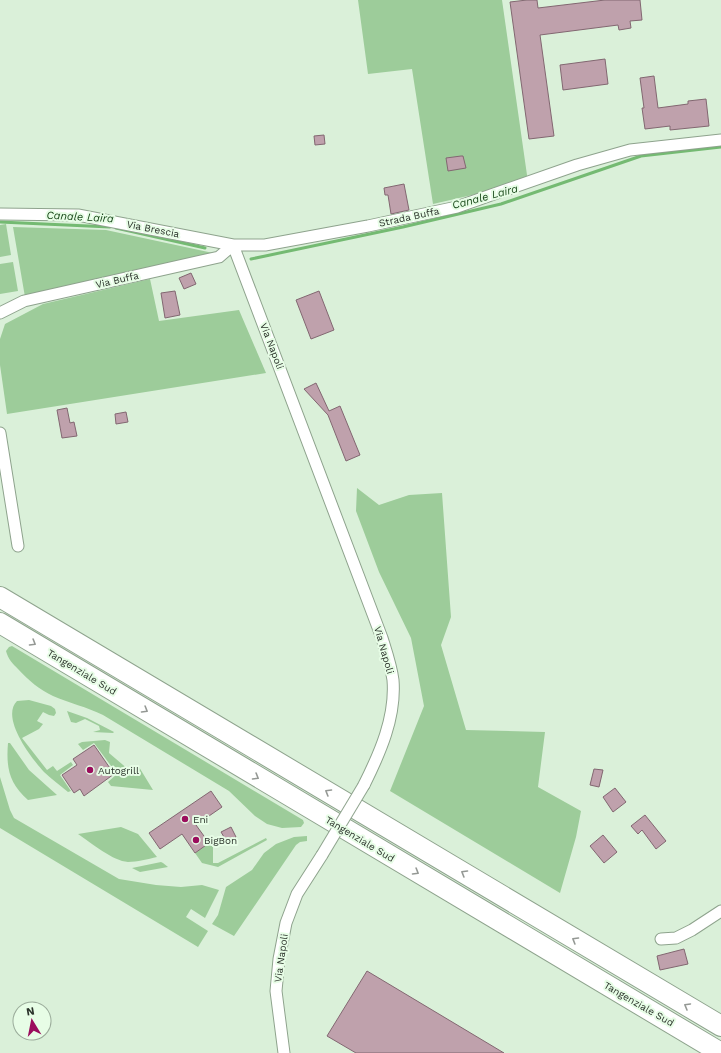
<svg xmlns="http://www.w3.org/2000/svg" width="721" height="1053" viewBox="0 0 721 1053" font-family="'Work Sans',sans-serif">
	<style>
		.green { fill: #9dcc9a }
		.lines { fill: none; stroke-linecap: round; stroke-linejoin: round }
		.stream { stroke: #74ba72; stroke-width: 3 }
		.building { fill: #bfa1ac; stroke: #826771 }
		.minor-casing { stroke: #8ea38d; stroke-width: 13 }
		.motorway-casing { stroke: #8ea38d; stroke-width: 22 }
		.minor { stroke: #fff; stroke-width: 11 }
		.motorway { stroke: #fff; stroke-width: 20 }
		.minor-bridge-casing { stroke: #8ea38d; stroke-width: 13; stroke-linecap: butt }
		.minor-bridge { stroke: #fff; stroke-width: 11 }
		.oneway { stroke: #949894 }
		.poi-dot { fill: #9b0d5d; stroke: #e7fde6; stroke-width: 1.5 }
		.labels { text-anchor: middle; dominant-baseline: central; stroke-width: 4; stroke-linejoin: round; paint-order: stroke }
		.street-label { font-size: 10px; fill: #2a322a; stroke: #e7fde6 }
		.poi-label { font-size: 10px; fill: #2a322a; stroke: #e7fde6; text-anchor: start }
		.water-label { font-size: 11px; font-style: italic; fill: #164617; stroke: #e7fde6 }
	</style>
	<rect width="100%" height="100%" fill="#daf0d9"/>
	<!-- green -->
	<path class="green" d="M358 0H502L528 182 433 204 412 69 368 74Z
		M6 224 11 255 0 257V225Z
		M13 227 106 230 213 253 25 297Z
		M13 262 18 291 0 294V264Z
		M150 279 159 321 239 310 266 373 7 414 0 365V339L5 324 43 304Z
		M357 488 379 505 409 495 442 493 451 617 441 645 466 730 545 732 538 787 581 811 576 837 560 893 390 791 424 706 411 638 379 572 356 511Z
		M12 646 303 820 304 823 301 827 282 828 267 824 255 816 229 791 103 715C87 707 69 703 53 696 40 690 28 680 18 669 13 664 8 659 6 651L9 647Z
		M29 700 51 706 55 709 56 713 54 716 49 715 43 712 37 721 43 724 39 729 22 738 47 770 53 766 57 771 71 762 73 765 60 775 71 791 68 792C60 785 51 779 44 772 32 759 0 718 17 701Z
		M67 711 87 718 114 732 113 733 93 732 100 730 99 726 85 719 76 723 71 722Z
		M105 740 110 742 109 753 136 776 139 767 153 790 111 786 108 782 117 774 94 743 83 750 78 744 82 742Z
		M8 743H10L29 770 57 795 28 800C9 783 6 768 8 743Z
		M0 777 10 810 14 818 119 879 156 885 181 887 202 885 219 890 205 918 191 909 186 917 208 931 198 947 0 828Z
		M121 827 138 834 157 857C148 859 137 862 128 862 113 861 91 843 78 834Z
		M307 836V841L300 842 296 845 234 936 212 924 218 915 226 887 252 870 264 853 276 844 294 837Z
		M266 838 267 840 218 867 202 863 195 853 209 843 213 847V863H218Z
		M161 862 163 863 168 867 140 872 132 868Z"/>
	<g class="lines">
		<!-- stream -->
		<path class="stream" d="M0 222 110 227
			M116 228 205 248
			M251 259 403 227 501 204 641 156 721 147"/>
	</g>
	<!-- building -->
	<path class="building" d="M527 0H537L538 8 605 0H640L642 20 630 21 631 28 619 30 618 25 540 35 554 136 529 139 510 2Z
		M605 59 608 84 563 90 560 65Z
		M654 76 658 108 688 104V101L706 99 709 126 670 130V126L645 129 642 108H644L640 78Z
		M324 135 325 144 315 145 314 136Z
		M461 156H463L466 168 448 171 446 158Z
		M404 184 409 210 391 214 388 195H385L384 188Z
		M191 273 196 284 184 289 179 278Z
		M175 291 180 315 165 318 161 293Z
		M319 291 334 330 311 339 296 300Z
		M316 383 329 411 340 406 360 455 346 461 328 415 304 389Z
		M67 408 70 423 74 422 77 436 62 438 57 410Z
		M126 412 128 422 116 424 115 414Z
		M94 745 114 774 84 796 80 789 74 793 62 775 77 765 73 759Z
		M594 769 603 770 599 787 590 785Z
		M615 788 626 802 613 812 603 797Z
		M211 791 222 807 196 825 209 843 195 853 182 834 160 849 149 833Z
		M645 815 666 841 656 849 642 830 638 834 631 826Z
		M231 827 236 837 227 842 221 832Z
		M603 835 617 852 604 863 590 846Z
		M684 949 688 964 660 970 657 956Z
		M367 971 504 1053H356L327 1036Z"/>
	<g class="lines">
		<!-- minor casing -->
		<g class="minor-casing">
			<path id="minor" d="M0 214 78 215 233 245H265L368 226 457 207 577 165 630 150 721 140
				M233 245 382 638C386 651 391 665 393 680 396 717 380 753 364 785
				M0 313 24 301 219 257 233 245
				M0 433 18 546
				M661 939 676 938 692 930 721 911
				M284 1053 276 991 279 959 286 923 297 894 322 855"/>
		</g>
		<!-- motorway casing -->
		<g class="motorway-casing">
			<path id="motorway" d="M0 597 721 1026
				M0 623 721 1053"/>
		</g>
		<!-- minor -->
		<use href="#minor" class="minor"/>
		<!-- motorway -->
		<use href="#motorway" class="motorway"/>
		<!-- minor-bridge casing -->
		<g class="minor-bridge-casing">
			<path id="minor-bridge" d="M322 855 364 785"/>
		</g>
		<!-- minor-bridge -->
		<use href="#minor-bridge" class="minor-bridge"/>
	</g>
	<!-- one-way arrows -->
	<defs><path id="oneway-chevron" d="M-2-3.5L2.5 0L-2 3.5" fill="none" stroke-width="1.6" stroke-linecap="round" stroke-linejoin="round"/></defs>
	<g class="oneway">
		<use href="#oneway-chevron" transform="translate(33 643) rotate(31)"/>
		<use href="#oneway-chevron" transform="translate(145 710) rotate(31)"/>
		<use href="#oneway-chevron" transform="translate(256 777) rotate(31)"/>
		<use href="#oneway-chevron" transform="translate(328 792) rotate(-149)"/>
		<use href="#oneway-chevron" transform="translate(416 872) rotate(31)"/>
		<use href="#oneway-chevron" transform="translate(464 873) rotate(-149)"/>
		<use href="#oneway-chevron" transform="translate(575 940) rotate(-149)"/>
		<use href="#oneway-chevron" transform="translate(687 1006) rotate(-150)"/>
	</g>
	<!-- markers -->
	<g class="poi-dot">
		<circle cx="90" cy="770" r="4"/>
		<circle cx="185" cy="819" r="4"/>
		<circle cx="196" cy="840" r="4"/>
	</g>
	<g class="labels">
		<!-- street labels -->
		<g class="street-label">
			<text transform="translate(409 217) rotate(-12)">Strada Buffa</text>
			<text transform="translate(153 229) rotate(11)">Via Brescia</text>
			<text transform="translate(117 280) rotate(-13)">Via Buffa</text>
			<text transform="translate(272 346) rotate(69)">Via Napoli</text>
			<text transform="translate(384 650) rotate(74)">Via Napoli</text>
			<text transform="translate(82 672) rotate(31)">Tangenziale Sud</text>
			<text transform="translate(360 839) rotate(31)">Tangenziale Sud</text>
			<text transform="translate(281 958) rotate(-82)">Via Napoli</text>
			<text transform="translate(639 1004) rotate(30)">Tangenziale Sud</text>
		</g>
		<!-- poi labels -->
		<g class="poi-label">
			<text x="98" y="770">Autogrill</text>
			<text x="193" y="819">Eni</text>
			<text x="204" y="840">BigBon</text>
		</g>
		<!-- water labels -->
		<g class="water-label">
			<text transform="translate(485 197) rotate(-15)">Canale Laira</text>
			<text transform="translate(80 217) rotate(3)">Canale Laira</text>
		</g>
	</g>
	<!-- north arrow -->
	<g transform="translate(32 1021) rotate(350)"><circle r="19" fill="#e7fde6" stroke="#9bac9b"/>
	<path d="M0-3L7 15L0 10L-7 15Z" fill="#9b0d5d"/>
	<text y="-6" font-size="11" font-weight="bold" text-anchor="middle" fill="#2a322a">N</text>
	</g>
</svg>
